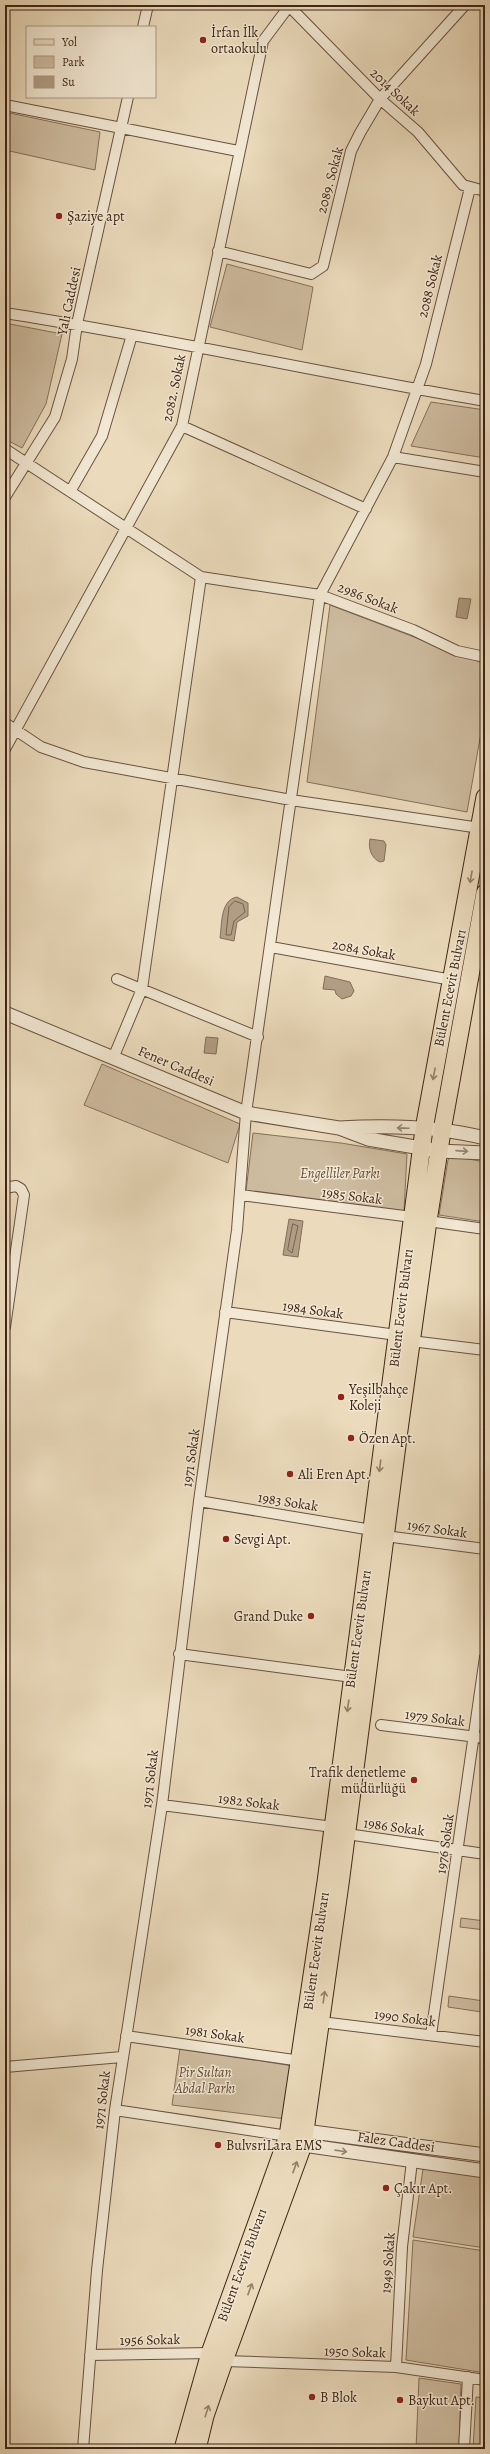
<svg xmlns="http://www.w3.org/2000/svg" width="490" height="2454" viewBox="0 0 490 2454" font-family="Alegreya,serif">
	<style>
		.green { fill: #cebca0; stroke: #86705b }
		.water { fill: #b19d84; stroke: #836d58 }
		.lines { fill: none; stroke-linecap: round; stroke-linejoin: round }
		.shore { stroke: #78614d; stroke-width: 1 }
		.minor-casing { stroke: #6a5240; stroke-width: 12 }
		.tertiary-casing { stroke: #6a5240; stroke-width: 15 }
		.primary-casing { stroke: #3f2516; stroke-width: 19 }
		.minor { stroke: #f2e8d3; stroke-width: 10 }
		.tertiary { stroke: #f2e8d3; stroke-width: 13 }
		.primary { stroke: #ebdbbc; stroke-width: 17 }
		.oneway { stroke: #958069 }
		.oneway2 { stroke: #988674 }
		.poi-dot { fill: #8f2418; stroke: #f2e8d3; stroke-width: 1.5 }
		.labels { text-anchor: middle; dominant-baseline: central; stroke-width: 3; stroke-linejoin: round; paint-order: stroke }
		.poi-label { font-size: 14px; fill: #3f2516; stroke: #f2e8d3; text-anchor: start }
		.street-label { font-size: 14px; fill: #3f2516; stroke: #f2e8d3 }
		.park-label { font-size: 14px; font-style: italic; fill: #634b38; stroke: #f2e8d3 }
	</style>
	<rect width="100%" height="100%" fill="#ebdbbc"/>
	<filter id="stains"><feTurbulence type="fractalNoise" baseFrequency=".005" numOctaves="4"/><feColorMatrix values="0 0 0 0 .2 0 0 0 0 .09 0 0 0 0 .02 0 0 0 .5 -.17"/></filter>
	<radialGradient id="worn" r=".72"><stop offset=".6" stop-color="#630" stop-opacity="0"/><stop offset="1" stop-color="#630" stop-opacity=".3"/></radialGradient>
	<!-- green -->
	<path class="green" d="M5 112 100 132 95 170 5 150Z
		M227 264 313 287 302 350 210 327Z
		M5 323 62 334 46 404 22 448 5 439Z
		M431 402 485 410V458L411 446Z
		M330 605 485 664V710L467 812 307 782Z
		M102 1064 240 1124 228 1163 84 1105Z
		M253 1133 341 1143 407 1154 404 1211 246 1191Z
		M452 1156 485 1162V1222L439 1215 448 1160Z
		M461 1918 485 1921V1930L460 1927Z
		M449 1996 484 2001 482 2012 448 2007Z
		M180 2048 293 2066 286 2119 172 2105Z
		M423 2169 485 2177V2248L413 2237Z
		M413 2240 485 2251V2373L406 2360Z
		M419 2378 461 2384 459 2449H416Z
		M476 2397 485 2398V2449H473Z"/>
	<!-- water -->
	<path class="water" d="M459 598 471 599 467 619 456 617Z
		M370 839 384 841 386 845 384 861 380 862C371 858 368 848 370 839Z
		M237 897 248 903V916L237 922 234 941 220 938C222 925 220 900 237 897Z
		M325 976 350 982 354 991 351 996 342 999 336 994 335 990 323 989Z
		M206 1037 218 1038 216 1054 204 1053Z
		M289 1219 303 1221 298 1257 283 1255Z"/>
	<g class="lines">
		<!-- shore -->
		<path class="shore" d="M235 901 243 904 245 912 234 921 231 935H226L229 907Z
			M293 1224 298 1226 292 1253 288 1250Z"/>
		<!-- minor casing -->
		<g class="minor-casing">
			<path id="minor" d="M288 5 380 99 418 132 463 185 485 191
				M143 27 148 5
				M5 105 238 151
				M470 188 426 364 393 457 320 595 413 630 457 651 485 657
				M218 251 311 274 323 266 351 151 360 133 380 99 465 5
				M5 313C166 338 324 374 485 401
				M182 426 366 509
				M5 449 201 577
				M393 457 485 472
				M71 490 102 436 132 335
				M5 497 55 417 72 359 77 324 128 97
				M5 723 41 747 84 762 291 800 480 828
				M5 749 182 426 263 41 290 5
				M271 947 452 980
				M117 979 258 1037
				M5 1188 16 1186 21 1189 24 1195 5 1327
				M241 1195 412 1217
				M428 1221 485 1229
				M225 1312 397 1335
				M411 1341 485 1350
				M199 1501 372 1530
				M385 1536 485 1549
				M179 1654 352 1677
				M381 1725 485 1738
				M162 1805 333 1827
				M347 1834 485 1854
				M321 2022 485 2042
				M431 2035 485 1657
				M126 2036 301 2061
				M5 2067 122 2057
				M115 2110 288 2136
				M90 2355 210 2353
				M224 2361 396 2367 485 2380
				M396 2367 402 2247 412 2161
				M83 2449 97 2270 115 2110 162 1805 199 1501 237 1230 246 1113 320 595 201 577 142 989 114 1056
				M464 2449 468 2377"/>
		</g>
		<!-- tertiary casing -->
		<g class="tertiary-casing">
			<path id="tertiary" d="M5 1013 246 1113 339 1128
				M485 1138C438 1126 388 1125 339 1128L368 1139 439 1151 485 1153
				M297 2133 305 2131 485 2155
				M296 2141 303 2145 485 2171"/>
		</g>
		<!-- primary casing -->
		<g class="primary-casing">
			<path id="primary" d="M183 2449 210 2353 288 2136 326 1882 424 1129 485 797
				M197 2449 205 2416 224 2361 303 2145 340 1884 399 1430 428 1221 443 1125 485 893"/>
		</g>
		<!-- minor -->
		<use href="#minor" class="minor"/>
		<!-- tertiary -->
		<use href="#tertiary" class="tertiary"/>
		<!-- primary -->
		<use href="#primary" class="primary"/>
	</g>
	<!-- one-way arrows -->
	<defs><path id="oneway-shaft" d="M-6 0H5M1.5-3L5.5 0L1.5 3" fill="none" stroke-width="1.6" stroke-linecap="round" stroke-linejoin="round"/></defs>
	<g class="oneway">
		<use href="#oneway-shaft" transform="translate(471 877) rotate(100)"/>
		<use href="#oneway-shaft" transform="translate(434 1074) rotate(101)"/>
		<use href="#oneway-shaft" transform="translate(380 1466) rotate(97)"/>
		<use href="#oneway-shaft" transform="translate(348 1706) rotate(98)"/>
		<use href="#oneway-shaft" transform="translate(324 1997) rotate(-82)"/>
		<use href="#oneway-shaft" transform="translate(295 2167) rotate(-70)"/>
		<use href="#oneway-shaft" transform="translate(250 2289) rotate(-70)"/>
		<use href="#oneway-shaft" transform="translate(207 2411) rotate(-72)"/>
	</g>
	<g class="oneway2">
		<use href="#oneway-shaft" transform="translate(403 1128) rotate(-178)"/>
		<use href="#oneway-shaft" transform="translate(462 1151) rotate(4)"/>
		<use href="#oneway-shaft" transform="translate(341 2151) rotate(8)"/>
	</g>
	<!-- markers -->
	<g class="poi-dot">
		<circle cx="203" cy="40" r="4"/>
		<circle cx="59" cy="216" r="4"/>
		<circle cx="341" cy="1397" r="4"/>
		<circle cx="351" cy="1438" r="4"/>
		<circle cx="290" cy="1474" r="4"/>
		<circle cx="226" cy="1539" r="4"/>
		<circle cx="311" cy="1616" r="4"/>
		<circle cx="414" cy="1780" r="4"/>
		<circle cx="218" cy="2145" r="4"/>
		<circle cx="386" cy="2188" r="4"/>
		<circle cx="312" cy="2397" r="4"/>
		<circle cx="400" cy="2400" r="4"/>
	</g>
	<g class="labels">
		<!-- poi labels -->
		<g class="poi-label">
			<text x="211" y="32">İrfan İlk<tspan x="211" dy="16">ortaokulu</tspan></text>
			<text x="67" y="216">Şaziye apt</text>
			<text x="349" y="1389">Yeşilbahçe<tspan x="349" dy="16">Koleji</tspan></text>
			<text x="359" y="1438">Özen Apt.</text>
			<text x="298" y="1474">Ali Eren Apt.</text>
			<text x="234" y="1539">Sevgi Apt.</text>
			<text x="303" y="1616" text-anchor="end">Grand Duke</text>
			<text x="406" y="1772" text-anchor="end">Trafik denetleme<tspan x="406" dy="16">müdürlüğü</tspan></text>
			<text x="226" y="2145">BulvsriLara EMS</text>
			<text x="394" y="2188">Çakır Apt.</text>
			<text x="320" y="2397">B Blok</text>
			<text x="408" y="2400">Baykut Apt.</text>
		</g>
		<!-- street labels -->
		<g class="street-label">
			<text transform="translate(395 92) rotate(43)">2014 Sokak</text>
			<text transform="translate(330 180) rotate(-75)">2089. Sokak</text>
			<text transform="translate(430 286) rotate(-76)">2088 Sokak</text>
			<text transform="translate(69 301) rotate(-78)">Yalı Caddesi</text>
			<text transform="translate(174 388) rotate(-78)">2082. Sokak</text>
			<text transform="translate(368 598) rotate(21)">2986 Sokak</text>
			<text transform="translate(364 950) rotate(10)">2084 Sokak</text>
			<text transform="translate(450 988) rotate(-79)">Bülent Ecevit Bulvarı</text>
			<text transform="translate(176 1066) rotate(23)">Fener Caddesi</text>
			<text transform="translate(352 1196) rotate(7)">1985 Sokak</text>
			<text transform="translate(401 1308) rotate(-83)">Bülent Ecevit Bulvarı</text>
			<text transform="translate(313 1310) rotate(8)">1984 Sokak</text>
			<text transform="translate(191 1458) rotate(-82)">1971 Sokak</text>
			<text transform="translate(288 1502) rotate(9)">1983 Sokak</text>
			<text transform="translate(437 1529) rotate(8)">1967 Sokak</text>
			<text transform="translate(358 1629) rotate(-82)">Bülent Ecevit Bulvarı</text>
			<text transform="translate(435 1718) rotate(7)">1979 Sokak</text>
			<text transform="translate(150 1779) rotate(-83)">1971 Sokak</text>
			<text transform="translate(249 1802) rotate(7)">1982 Sokak</text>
			<text transform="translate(394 1827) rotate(8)">1986 Sokak</text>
			<text transform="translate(445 1844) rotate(-82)">1976 Sokak</text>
			<text transform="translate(316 1951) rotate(-82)">Bülent Ecevit Bulvarı</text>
			<text transform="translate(405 2018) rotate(7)">1990 Sokak</text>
			<text transform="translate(215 2034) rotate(8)">1981 Sokak</text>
			<text transform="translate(102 2100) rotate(-83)">1971 Sokak</text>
			<text transform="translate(396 2142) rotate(8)">Falez Caddesi</text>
			<text transform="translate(388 2263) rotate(-86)">1949 Sokak</text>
			<text transform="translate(242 2265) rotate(-70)">Bülent Ecevit Bulvarı</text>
			<text transform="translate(150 2340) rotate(-1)">1956 Sokak</text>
			<text transform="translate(355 2352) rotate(2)">1950 Sokak</text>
		</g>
		<!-- park labels -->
		<g class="park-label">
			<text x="340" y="1173">Engelliler Parkı</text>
			<text x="205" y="2072">Pir Sultan<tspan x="205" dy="16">Abdal Parkı</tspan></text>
		</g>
	</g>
	<!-- margin -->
	<rect width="490" height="2454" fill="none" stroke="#ebdbbc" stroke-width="20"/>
	<rect x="6" y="6" width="478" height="2442" fill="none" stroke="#3f2516" stroke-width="2"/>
	<rect x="10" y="10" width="470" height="2434" fill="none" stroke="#3f2516"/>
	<!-- legend -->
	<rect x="26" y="26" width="130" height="72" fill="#f2e8d3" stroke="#aa9a87"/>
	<rect x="34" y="39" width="20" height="6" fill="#ebdbbc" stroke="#aa9a87"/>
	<text x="62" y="46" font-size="12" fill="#3f2516">Yol</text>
	<rect x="34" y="56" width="20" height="12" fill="#cebca0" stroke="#aa9a87"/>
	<text x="62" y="66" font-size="12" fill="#3f2516">Park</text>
	<rect x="34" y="76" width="20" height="12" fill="#b19d84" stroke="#aa9a87"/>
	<text x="62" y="86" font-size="12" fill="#3f2516">Su</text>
	<rect width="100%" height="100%" filter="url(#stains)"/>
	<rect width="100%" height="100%" fill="url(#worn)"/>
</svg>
